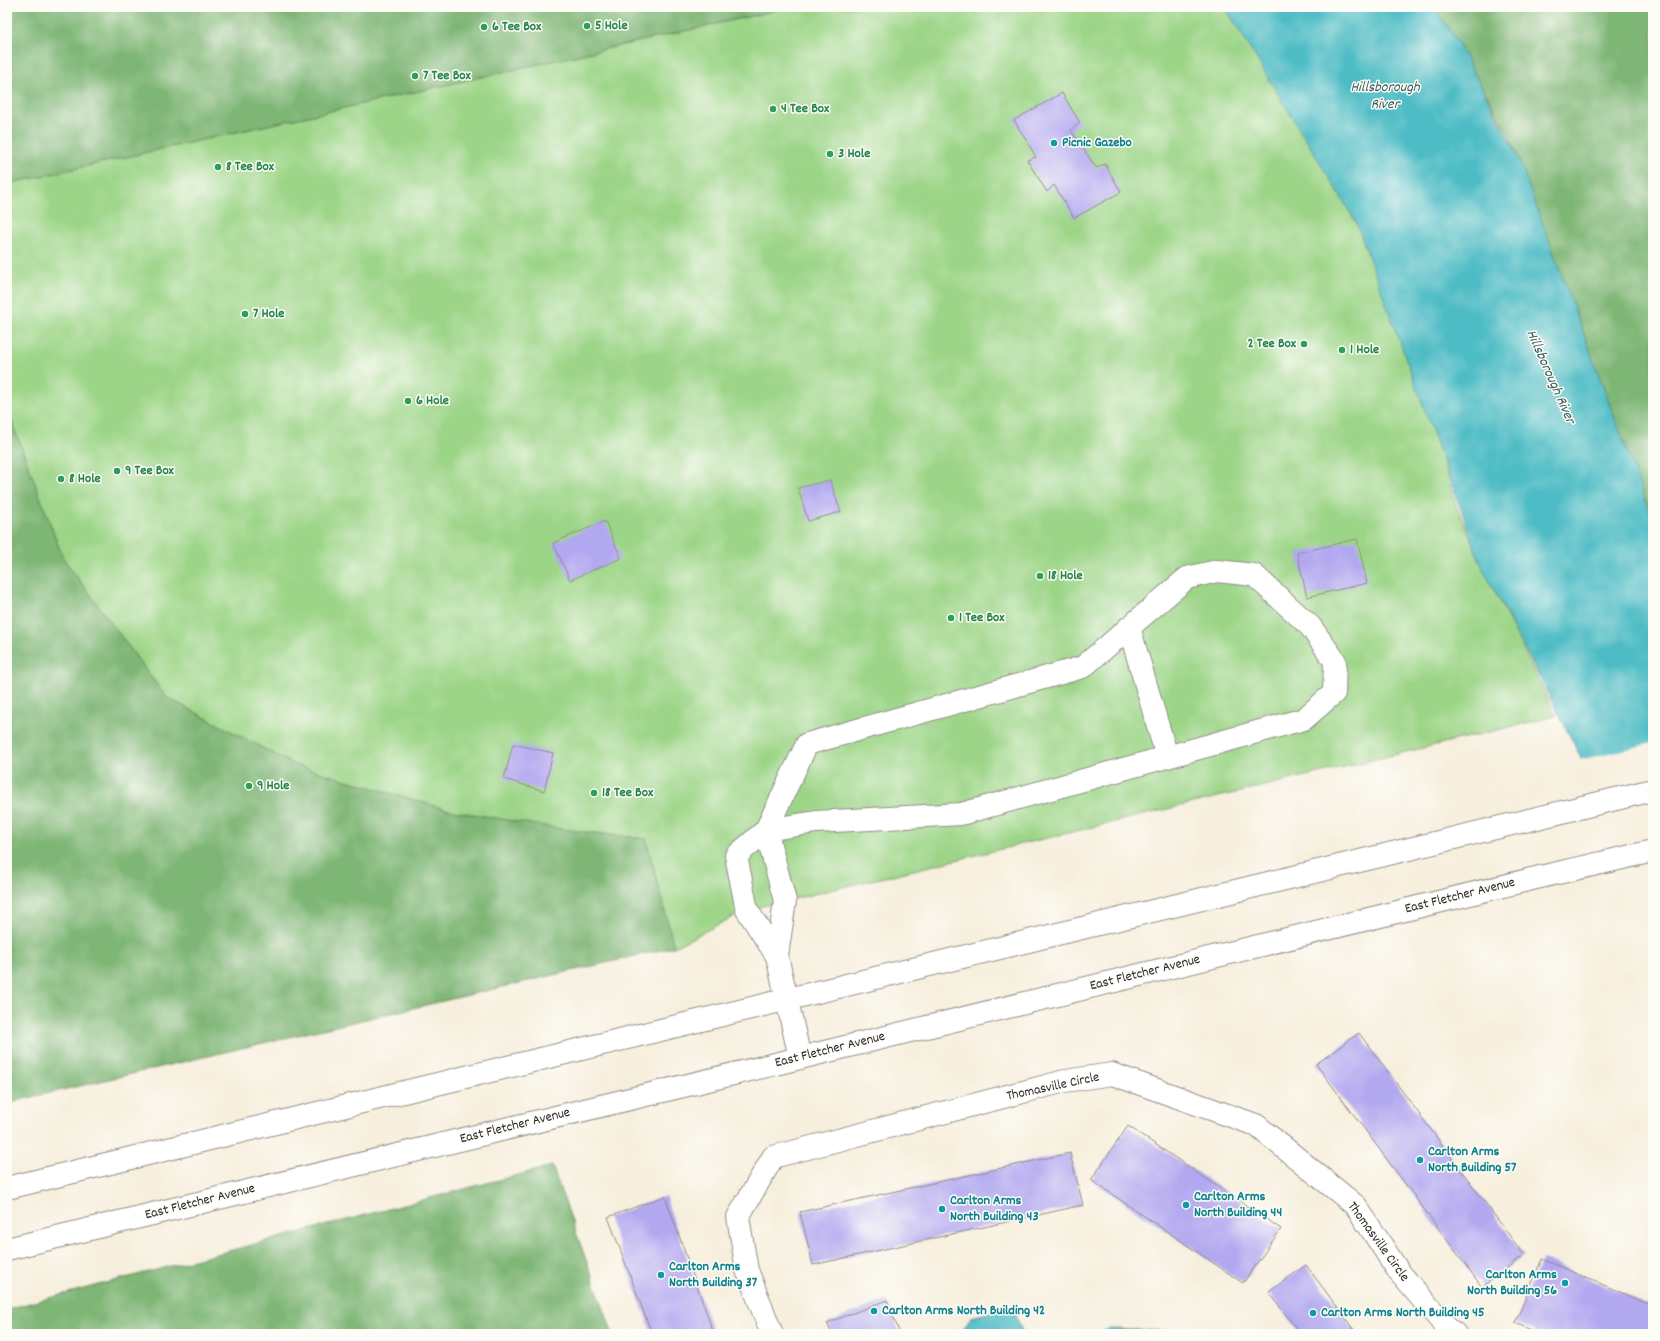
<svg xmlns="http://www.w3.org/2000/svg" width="1660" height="1341" viewBox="0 0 1660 1341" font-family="Dekko,sans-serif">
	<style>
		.green { fill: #9dd588; stroke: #64805a }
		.forest { fill: #7eb674; stroke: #547050 }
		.water { fill: #4ebcc5; stroke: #3c7478 }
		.pier { fill: #f7efdd }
		.building { fill: #b2a8f0 }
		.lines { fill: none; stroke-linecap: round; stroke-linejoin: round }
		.minor-casing { stroke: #918d84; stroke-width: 24 }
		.major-casing { stroke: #918d84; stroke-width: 24 }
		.minor { stroke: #fff; stroke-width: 22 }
		.major { stroke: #fff; stroke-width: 22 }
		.leisure-dot { fill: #2e9e5b; stroke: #fdfcf7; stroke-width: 1.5 }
		.culture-dot { fill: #0f9aa8; stroke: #fdfcf7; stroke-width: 1.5 }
		.labels { text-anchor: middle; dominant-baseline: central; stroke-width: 3; stroke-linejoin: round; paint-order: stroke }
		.leisure-label { font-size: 14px; font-weight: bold; fill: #27864d; stroke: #fdfcf7; text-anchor: start }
		.culture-label { font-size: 14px; font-weight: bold; fill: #0d838f; stroke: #fdfcf7; text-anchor: start }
		.street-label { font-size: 14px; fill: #2b2b2b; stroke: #fdfcf7 }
		.water-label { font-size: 15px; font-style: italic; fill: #375e61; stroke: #fdfcf7 }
	</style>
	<rect width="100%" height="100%" fill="#fdfcf7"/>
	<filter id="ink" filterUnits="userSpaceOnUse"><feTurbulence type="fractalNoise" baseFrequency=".025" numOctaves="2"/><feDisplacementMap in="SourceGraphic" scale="8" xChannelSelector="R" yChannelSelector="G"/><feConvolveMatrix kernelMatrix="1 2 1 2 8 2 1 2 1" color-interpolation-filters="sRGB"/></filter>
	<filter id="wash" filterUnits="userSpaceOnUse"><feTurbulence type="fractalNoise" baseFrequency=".012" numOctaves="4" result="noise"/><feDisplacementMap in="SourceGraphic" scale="16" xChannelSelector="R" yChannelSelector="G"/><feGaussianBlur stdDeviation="0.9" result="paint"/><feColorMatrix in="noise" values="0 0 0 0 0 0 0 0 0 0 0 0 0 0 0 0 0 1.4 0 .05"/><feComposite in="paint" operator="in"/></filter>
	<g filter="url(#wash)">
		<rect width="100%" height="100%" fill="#f7efdd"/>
		<!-- green -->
		<path class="green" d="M791 7H1228L1358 225 1429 395 1444 464 1456 505 1484 570 1556 716 747 910 674 947 646 839 561 829 448 810 295 765 166 697 63 558 7 409V184Z"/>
		<!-- forest -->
		<path class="forest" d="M7 7H791L7 184Z
			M1434 7H1653V521L1510 137 1459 46Z
			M7 409 63 558 166 697 295 765 448 810 561 829 646 839 674 947 7 1103Z
			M552 1166 613 1334H7V1309Z"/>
		<!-- water -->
		<path class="water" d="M1225 7H1434L1457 41 1517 154 1653 521V896L1482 567 1356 222Z
			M1013 1307 1023 1334H959L971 1317Z
			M1111 1329 1171 1331 1181 1334H1089Z"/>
		<!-- pier -->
		<path class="pier" d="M1653 743V882L1645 884 1580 760Z"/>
		<g id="blocks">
			<!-- building -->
			<path class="building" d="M1062 93 1080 123 1071 130 1096 168 1105 164 1121 192 1074 218 1054 185 1047 192 1027 160 1036 157 1014 120Z
				M830 480 841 512 808 521 798 488Z
				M605 521 621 558 570 580 553 543Z
				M1357 539 1367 583 1307 597 1297 553Z
				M513 744 553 753 544 791 504 779Z
				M1359 1033 1524 1255 1482 1287 1316 1064Z
				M1128 1126 1281 1229 1243 1283 1091 1180Z
				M1070 1153 1083 1205 813 1265 800 1212Z
				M665 1196 714 1334H652L608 1217Z
				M1542 1259 1653 1306V1334H1540L1515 1323Z
				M1306 1265 1357 1334H1300L1269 1292Z
				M887 1300 900 1334H832L827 1323Z"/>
		</g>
	</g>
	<g filter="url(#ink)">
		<use href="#blocks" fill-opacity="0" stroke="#918d84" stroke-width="1"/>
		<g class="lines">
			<!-- minor casing -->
			<g class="minor-casing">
				<path id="minor" d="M1129 627 1167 757
					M766 830 816 822 961 814 1304 719 1334 693 1335 661 1310 626 1254 575 1217 571 1187 578 1083 667 807 744 766 830 736 856 747 910 777 956
					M766 830 785 901 777 956 800 1058
					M772 1334 747 1270 738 1217 773 1157 1065 1081 1112 1074 1256 1125 1356 1206 1399 1272 1448 1329 1455 1334"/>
			</g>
			<!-- major casing -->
			<g class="major-casing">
				<path id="major" d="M7 1188 1653 790
					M7 1249 800 1058 1536 878 1653 851"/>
			</g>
			<!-- minor -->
			<use href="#minor" class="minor"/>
			<!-- major -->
			<use href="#major" class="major"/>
		</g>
	</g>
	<!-- markers -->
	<g class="leisure-dot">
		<circle cx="587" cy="26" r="4"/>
		<circle cx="484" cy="27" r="4"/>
		<circle cx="415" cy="76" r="4"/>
		<circle cx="773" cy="109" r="4"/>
		<circle cx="830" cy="154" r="4"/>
		<circle cx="218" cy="167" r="4"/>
		<circle cx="245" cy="314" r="4"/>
		<circle cx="1304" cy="344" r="4"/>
		<circle cx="1342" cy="350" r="4"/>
		<circle cx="408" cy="401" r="4"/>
		<circle cx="117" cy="471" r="4"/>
		<circle cx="61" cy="479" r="4"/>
		<circle cx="1040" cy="576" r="4"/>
		<circle cx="951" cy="618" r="4"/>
		<circle cx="249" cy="786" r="4"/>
		<circle cx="594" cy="793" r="4"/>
	</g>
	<g class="culture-dot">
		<circle cx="1054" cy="143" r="4"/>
		<circle cx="1420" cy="1160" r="4"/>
		<circle cx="1186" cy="1205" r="4"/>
		<circle cx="942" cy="1209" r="4"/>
		<circle cx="661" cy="1275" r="4"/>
		<circle cx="1565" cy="1283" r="4"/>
		<circle cx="874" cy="1311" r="4"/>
		<circle cx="1313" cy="1313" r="4"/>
	</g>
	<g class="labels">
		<!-- leisure labels -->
		<g class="leisure-label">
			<text x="595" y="26">5 Hole</text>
			<text x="492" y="27">6 Tee Box</text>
			<text x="423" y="76">7 Tee Box</text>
			<text x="781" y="109">4 Tee Box</text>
			<text x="838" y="154">3 Hole</text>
			<text x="226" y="167">8 Tee Box</text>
			<text x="253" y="314">7 Hole</text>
			<text x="1296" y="344" text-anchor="end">2 Tee Box</text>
			<text x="1350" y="350">1 Hole</text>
			<text x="416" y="401">6 Hole</text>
			<text x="125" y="471">9 Tee Box</text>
			<text x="69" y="479">8 Hole</text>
			<text x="1048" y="576">18 Hole</text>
			<text x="959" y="618">1 Tee Box</text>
			<text x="257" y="786">9 Hole</text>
			<text x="602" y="793">18 Tee Box</text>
		</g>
		<!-- culture labels -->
		<g class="culture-label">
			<text x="1062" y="143">Picnic Gazebo</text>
			<text x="1428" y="1152">Carlton Arms<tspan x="1428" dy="16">North Building 57</tspan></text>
			<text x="1194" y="1197">Carlton Arms<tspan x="1194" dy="16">North Building 44</tspan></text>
			<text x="950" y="1201">Carlton Arms<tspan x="950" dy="16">North Building 43</tspan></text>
			<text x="669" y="1267">Carlton Arms<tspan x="669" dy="16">North Building 37</tspan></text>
			<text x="1557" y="1275" text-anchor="end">Carlton Arms<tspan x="1557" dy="16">North Building 56</tspan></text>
			<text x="882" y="1311">Carlton Arms North Building 42</text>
			<text x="1321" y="1313">Carlton Arms North Building 45</text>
		</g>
		<!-- street labels -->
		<g class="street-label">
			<text transform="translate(1460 896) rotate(-14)">East Fletcher Avenue</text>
			<text transform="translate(1145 973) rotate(-14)">East Fletcher Avenue</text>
			<text transform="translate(830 1050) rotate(-14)">East Fletcher Avenue</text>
			<text transform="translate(1053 1087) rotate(-12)">Thomasville Circle</text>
			<text transform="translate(515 1126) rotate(-14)">East Fletcher Avenue</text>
			<text transform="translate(200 1202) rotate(-14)">East Fletcher Avenue</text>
			<text transform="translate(1378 1242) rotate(54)">Thomasville Circle</text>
		</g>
		<!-- water labels -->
		<g class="water-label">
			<text x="1385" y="88">Hillsborough<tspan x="1385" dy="17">River</tspan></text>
			<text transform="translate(1550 377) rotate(66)">Hillsborough River</text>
		</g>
	</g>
	<!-- margin -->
	<rect width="1660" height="1341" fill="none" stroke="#fdfcf7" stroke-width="24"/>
</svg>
